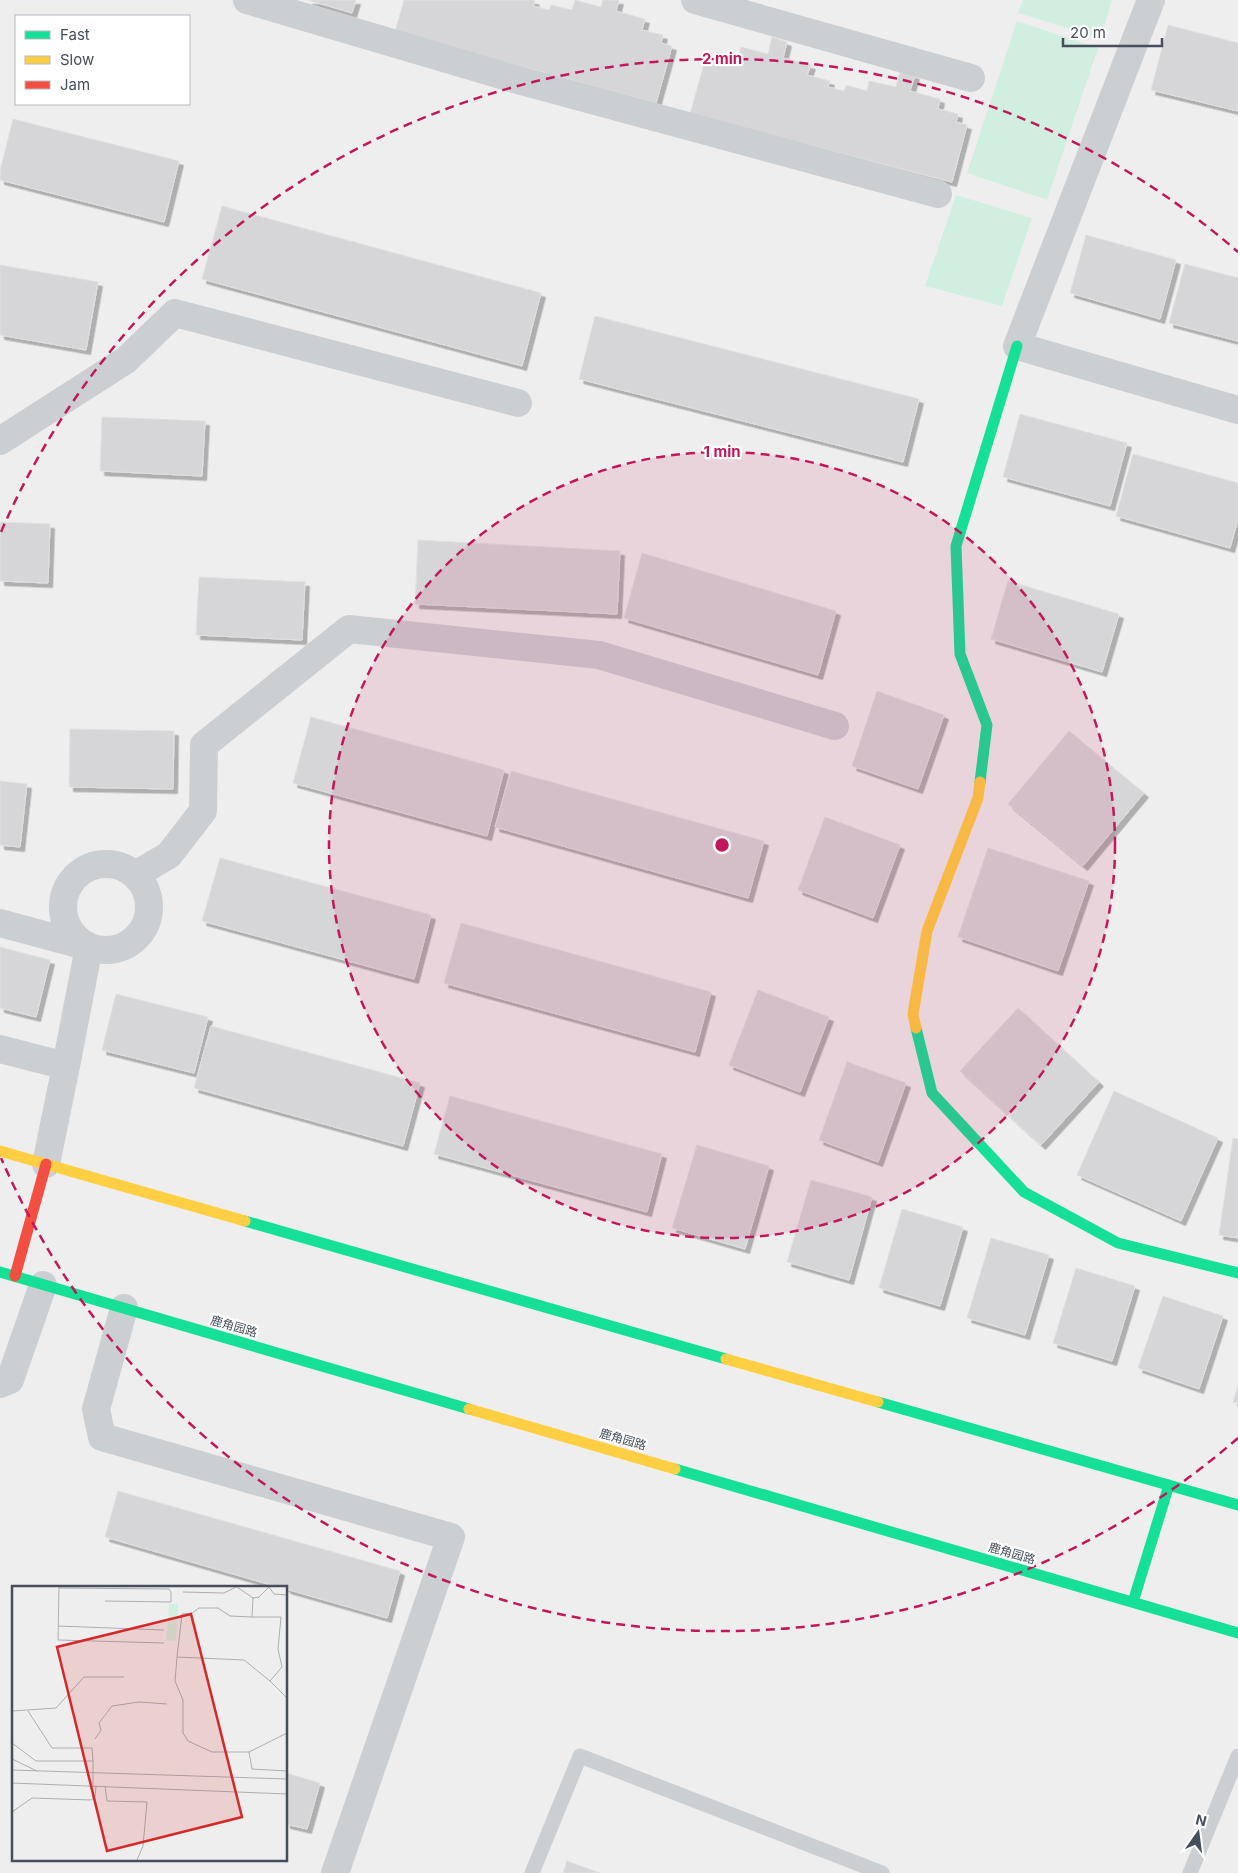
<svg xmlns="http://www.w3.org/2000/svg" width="1238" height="1873" viewBox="0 0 1238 1873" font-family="Inter,'Noto Sans SC',sans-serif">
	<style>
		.green { fill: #d1efe0 }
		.building { fill: #d6d6d9; stroke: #e0e0e1; filter: url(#shadow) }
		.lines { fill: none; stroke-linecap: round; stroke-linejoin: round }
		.lane { stroke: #cccfd2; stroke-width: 15 }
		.street { stroke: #cccfd2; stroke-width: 28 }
		.fast { stroke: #16e098; stroke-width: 11 }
		.slow { stroke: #ffcf43; stroke-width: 11 }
		.jam { stroke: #f24e42; stroke-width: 11 }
		.ring { fill: none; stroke: #c2185b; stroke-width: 2.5; stroke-dasharray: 9 6 }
		.labels { text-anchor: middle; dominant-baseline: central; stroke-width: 4.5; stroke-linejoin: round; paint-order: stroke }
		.street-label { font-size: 12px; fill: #454e5a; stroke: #fff }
		.inset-road { fill: none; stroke: #abaeb3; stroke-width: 1 }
		.view { fill: #d62828; fill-opacity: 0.15; stroke: #d62828; stroke-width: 2.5 }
		.inset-edge { fill: none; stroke: #454e5a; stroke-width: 2.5 }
		.centre { fill: #c2185b; stroke: #fff; stroke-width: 2.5 }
		.ring-label { font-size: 15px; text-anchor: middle; font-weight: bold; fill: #c2185b; stroke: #fff; stroke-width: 4.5; stroke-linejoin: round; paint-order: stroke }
	</style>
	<defs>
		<filter id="shadow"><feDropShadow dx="4.5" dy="4.5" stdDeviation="0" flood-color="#0004"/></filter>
	</defs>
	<rect width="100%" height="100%" fill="#efeeee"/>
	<!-- green -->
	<path class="green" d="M1023 0H1112L1101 38 1018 13Z
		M1017 21 1098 48 1047 200 967 173Z
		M956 195 1032 218 1002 306 925 286Z"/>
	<!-- building -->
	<path class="building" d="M308 0H356L352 13Z
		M404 0H533L535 1 533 6 549 10 551 5 572 10 575 0 601 7 603 0H619L616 11 645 19 642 30 663 35 661 43 672 46 656 103 395 32Z
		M1168 25 1238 43V111L1151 90Z
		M772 37 787 42 783 58 811 65 807 75 830 81 828 87 844 91 846 85 867 91 869 81 896 87 900 71 915 75 910 91 940 99 938 109 958 114 956 122 967 125 952 182 690 114 706 57 715 59 717 52 738 57 741 47 768 54Z
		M13 119 179 161 164 222 0 180V171Z
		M222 206 541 293 522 366 202 279Z
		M1086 235 1176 260 1160 319 1070 293Z
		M1185 264 1238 278V341L1169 323Z
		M0 265 98 282 86 350 0 335Z
		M595 316 919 399 903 462 579 379Z
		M1020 414 1127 443 1110 506 1003 477Z
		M102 417 205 421 202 476 100 471Z
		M1133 454 1238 483V519L1230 548 1116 516Z
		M0 522 50 524 48 583 0 581Z
		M418 540 620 551 617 614 415 604Z
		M642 553 836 611 818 675 624 618Z
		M199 577 305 582 302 640 196 635Z
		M1008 581 1119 614 1102 672 991 639Z
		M877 691 944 715 918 789 852 766Z
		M311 717 504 770 487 836 293 783Z
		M70 729 174 731 173 789 69 787Z
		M1069 731 1144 793 1083 866 1008 804Z
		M511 771 764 841 748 898 495 827Z
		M0 781 27 784 20 847 0 845Z
		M825 817 900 845 873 918 798 890Z
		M988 848 1089 881 1058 971 958 937Z
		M220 858 431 915 414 979 202 921Z
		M461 923 711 992 695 1052 444 983Z
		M0 947 50 960 36 1017 0 1008Z
		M758 990 829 1017 800 1092 729 1065Z
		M116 994 208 1017 194 1073 102 1050Z
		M1018 1008 1099 1082 1041 1145 960 1071Z
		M211 1026 420 1083 403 1146 194 1088Z
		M847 1062 906 1083 878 1162 819 1140Z
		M1114 1091 1218 1138 1181 1221 1077 1175Z
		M450 1096 662 1154 647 1212 434 1154Z
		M1233 1138 1238 1139V1238L1219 1235Z
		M697 1145 769 1166 745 1249 672 1228Z
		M811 1180 872 1197 849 1280 787 1262Z
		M902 1209 963 1227 940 1306 879 1288Z
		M991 1238 1049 1255 1025 1335 967 1318Z
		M1076 1268 1135 1286 1112 1361 1053 1343Z
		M1163 1296 1223 1316 1199 1389 1138 1368Z
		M1238 1385V1403L1233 1402Z
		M118 1491 400 1571 387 1618 286 1589V1587H278L105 1537Z
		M286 1773 320 1783 307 1829 286 1824Z
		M567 1861 600 1873H563Z"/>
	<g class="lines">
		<!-- lane -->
		<path class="lane" d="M532 1873 580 1756 882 1873
			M1190 1873 1238 1756"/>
		<!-- street -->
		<path class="street" d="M247 0 518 80 938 194
			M695 0 971 78
			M1151 0 1017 346 1238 410
			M0 441 126 360 175 313 518 403
			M63 907a43 43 0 1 1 86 0a43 43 0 1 1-86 0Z
			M135 875 169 855 203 811 204 745 349 629 599 655 835 726
			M0 923 89 947 66 1066
			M0 1049 66 1066 46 1164
			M124 1308 96 1409 102 1437 451 1537 335 1873
			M0 1384 10 1380 43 1285"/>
		<!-- fast -->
		<path class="fast" d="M980 782 987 725 960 654 956 546 1017 346
			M916 1028 932 1093 1024 1192 1118 1243 1238 1273
			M245 1221 726 1359
			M0 1272 469 1409
			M878 1402 1238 1505
			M675 1469 1238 1633
			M1133 1602 1169 1485"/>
		<!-- slow -->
		<path class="slow" d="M916 1028 913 1014 927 931 978 798 980 782
			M0 1151 245 1221
			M726 1359 878 1402
			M469 1409 675 1469"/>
		<!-- jam -->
		<path class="jam" d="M15 1276 46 1164"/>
	</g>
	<!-- distance rings -->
	<circle cx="722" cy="845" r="393" fill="#c2185b" fill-opacity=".12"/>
	<g class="ring">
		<circle cx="722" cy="845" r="393"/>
		<path d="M1238 1438A786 786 0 0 1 1 1158M1 532A786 786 0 0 1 1238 252"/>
	</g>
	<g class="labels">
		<!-- street labels -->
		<g class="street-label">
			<text transform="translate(234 1326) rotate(16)">鹿角园路</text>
			<text transform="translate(623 1439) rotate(16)">鹿角园路</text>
			<text transform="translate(1012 1553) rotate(16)">鹿角园路</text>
		</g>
	</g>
	<!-- overview -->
	<g transform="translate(12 1586)">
		<rect width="275" height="275" fill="#efeeee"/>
		<path d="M157 18H166L165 36 156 35ZM156 36 165 37 164 55 154 54Z" fill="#d1efe0"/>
		<path class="inset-road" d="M47 1 46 54 152 57M225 1 241 12 247 11 257 1M257 1 262 8 275 9M47 2 157 3 159 6V16L93 15M171 6 212 7 224 1M240 31H269L266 63 270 81 258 95 232 74 165 71 170 28 180 27 187 22H206L218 30 240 31 241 12M46 40 152 44M165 71 163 95 171 114V147L176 155 200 166H237L275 147M258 95 275 112M0 125 44 122 72 91H112M16 125 40 162H80L81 175M83 153 89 144 87 137 100 120 127 116 155 118M0 157 24 175H81V200M237 166 240 183 275 185M0 173 25 185M0 184 275 193M0 197 275 208M93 200 95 215 135 216 131 260 125 274M0 226 20 212 79 214 83 211 84 200"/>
		<path class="view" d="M179 28 230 231 95 265 45 61Z"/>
		<rect width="275" height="275" class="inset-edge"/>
	</g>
	<circle cx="722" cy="845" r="8" class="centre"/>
	<g class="ring-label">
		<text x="722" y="64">2 min</text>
		<text x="722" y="457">1 min</text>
	</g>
	<!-- legend -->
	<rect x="15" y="15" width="175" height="90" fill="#ffffff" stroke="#b5b8bd"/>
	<rect x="25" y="31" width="25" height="8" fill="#16e098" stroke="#b5b8bd"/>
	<text x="60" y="40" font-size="15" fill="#454e5a">Fast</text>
	<rect x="25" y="56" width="25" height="8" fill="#ffcf43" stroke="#b5b8bd"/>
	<text x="60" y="65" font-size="15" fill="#454e5a">Slow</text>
	<rect x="25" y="81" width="25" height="8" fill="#f24e42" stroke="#b5b8bd"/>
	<text x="60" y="90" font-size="15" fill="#454e5a">Jam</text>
	<!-- north arrow -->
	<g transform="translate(1198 1833) rotate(14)" stroke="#ffffff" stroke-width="4" paint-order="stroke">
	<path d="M0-4L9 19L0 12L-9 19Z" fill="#454e5a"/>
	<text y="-8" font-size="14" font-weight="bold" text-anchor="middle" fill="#454e5a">N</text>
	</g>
	<!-- scale -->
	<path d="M1063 38v8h99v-8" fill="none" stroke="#454e5a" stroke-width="2.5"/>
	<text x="1070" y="38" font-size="15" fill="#454e5a" stroke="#ffffff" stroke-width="4" paint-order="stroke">20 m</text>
</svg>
